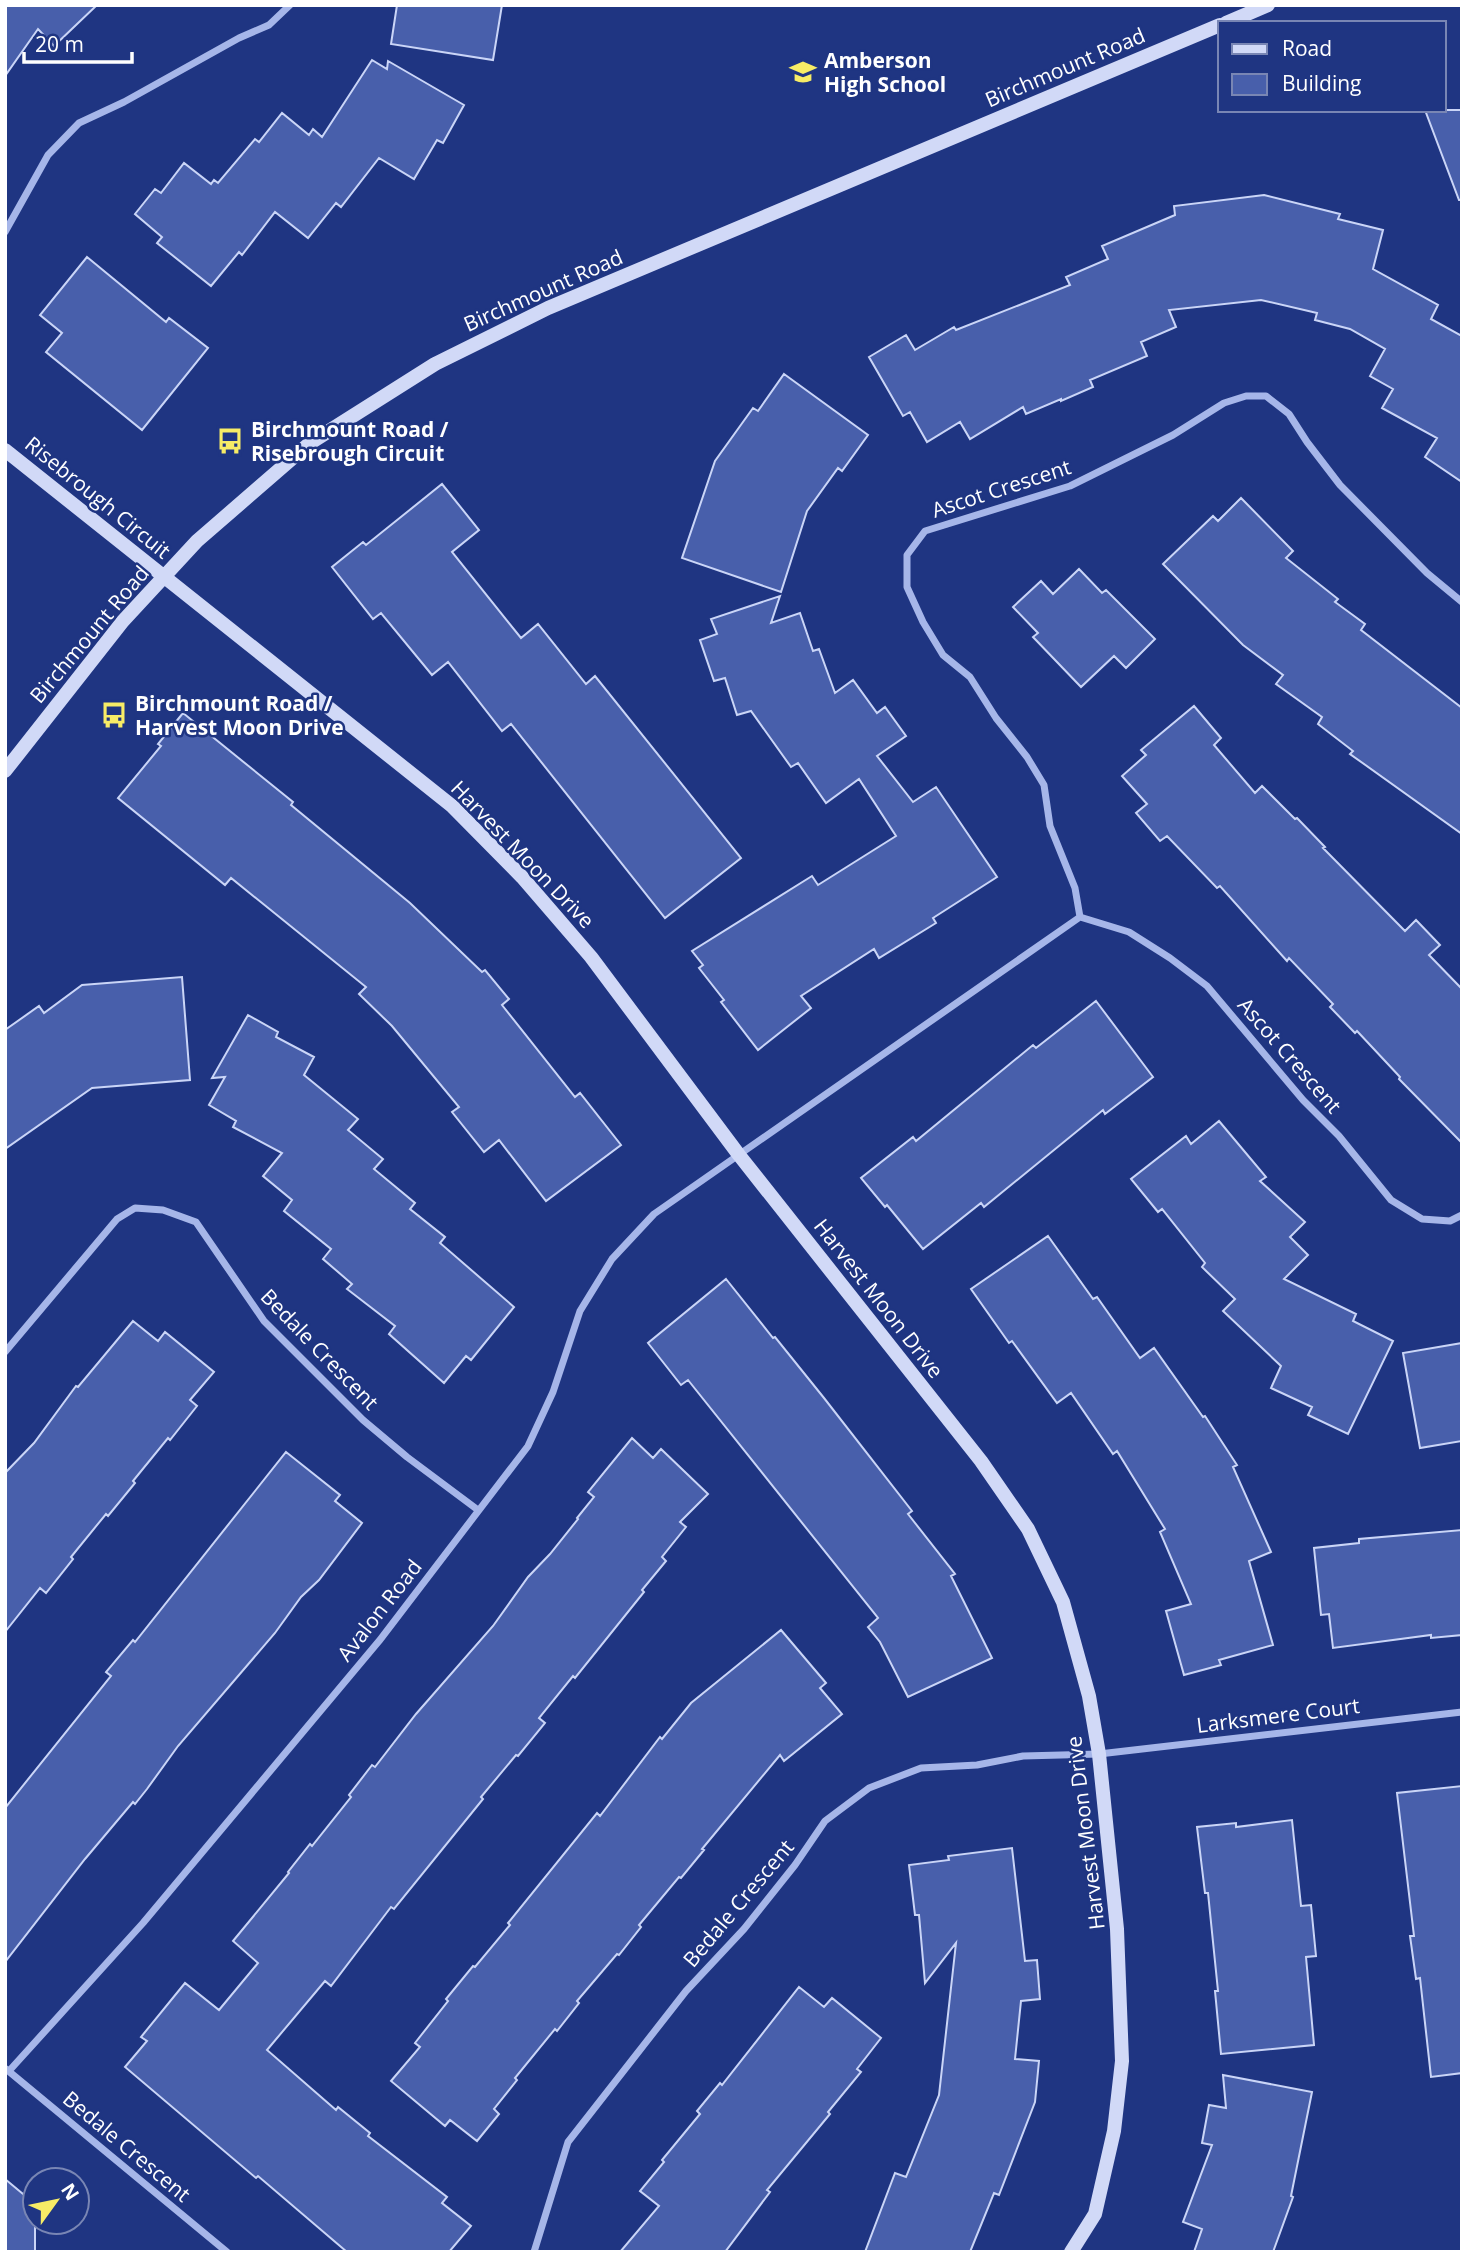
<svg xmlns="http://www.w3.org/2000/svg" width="1467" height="2257" viewBox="0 0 1467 2257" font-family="'Open Sans',sans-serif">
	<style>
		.building { fill: #485fab; stroke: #cad5f7; stroke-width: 2 }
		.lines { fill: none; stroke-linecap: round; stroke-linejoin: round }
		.street { stroke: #a6b6e9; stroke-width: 7 }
		.secondary { stroke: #d1d9f7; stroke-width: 14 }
		.labels { text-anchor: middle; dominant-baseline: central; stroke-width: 5; stroke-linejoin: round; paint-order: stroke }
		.poi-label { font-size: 21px; font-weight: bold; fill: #fff; stroke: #1f3582; text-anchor: start }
		.street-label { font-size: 21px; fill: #fff; stroke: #1f3582 }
	</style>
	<rect width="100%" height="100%" fill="#1f3582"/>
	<!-- building -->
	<path class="building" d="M5 5H97L54 46 38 29 5 76Z
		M397 5H502L493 60 391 44Z
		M372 60 387 69 388 61 464 105 443 143 437 140 414 179 379 158 341 207 336 203 308 238 275 212 242 255 239 252 211 286 157 243 162 237 135 214 155 189 161 193 184 163 211 184 214 180 218 183 255 139 259 142 282 113 309 135 313 129 322 137Z
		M1425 110H1462V200H1459Z
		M1264 195 1340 214 1338 219 1383 230 1373 269 1438 305 1431 319 1462 336V482L1425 457 1437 438 1382 408 1393 389 1370 376 1385 349 1350 329 1315 320 1317 313 1261 300 1169 310 1176 327 1141 342 1147 356 1090 380 1093 387 1061 401V399L1026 414 1023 407 970 439 960 422 927 442 910 412 903 416 869 357 906 335 915 350 954 327 956 330 1070 285 1066 277 1108 259 1102 246 1175 215 1174 206Z
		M87 257 166 322 169 318 208 348 142 430 46 352 62 333 40 315Z
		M784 374 868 435 842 471 838 468 807 511 781 592 682 558 715 461 753 408 758 411Z
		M442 484 479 530 452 552 521 638 538 624 586 684 595 676 741 858 665 918 511 724 502 731 448 662 432 675 381 613 373 619 332 567 363 542 366 545Z
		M1241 498 1293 551 1286 558 1338 599 1335 602 1365 624 1361 630 1462 708V834L1350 754 1353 751 1318 724 1322 717 1276 684 1283 675 1243 645 1163 564 1213 516 1218 521Z
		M1079 569 1102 593 1106 590 1155 639 1126 668 1114 656 1081 687 1033 637 1038 633 1013 607 1041 581 1053 594Z
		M780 596 771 623 800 613 813 651 819 649 835 693 853 680 877 713 885 707 906 736 877 756 913 802 936 787 997 877 933 918 936 923 879 958 874 949 801 996 811 1008 758 1050 721 1002 724 1000 699 968 703 965 692 951 812 876 818 885 896 836 859 779 826 803 798 763 791 767 751 711 737 715 725 678 714 681 700 640 717 634 711 619Z
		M1194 706 1221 738 1214 745 1255 793 1262 786 1295 819 1297 818 1325 847 1323 848 1405 931 1416 920 1440 945 1429 955 1462 989V1143L1399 1079 1400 1077 1357 1031 1355 1033 1330 1007 1333 1004 1289 958 1287 961 1220 886 1217 888 1167 836 1160 841 1136 813 1147 804 1122 776 1146 755 1141 750Z
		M183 713 293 802 291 805 410 903 482 972 485 970 509 999 502 1005 575 1097 580 1093 621 1145 546 1201 499 1140 484 1152 452 1112 459 1107 392 1026 359 994 366 987 231 878 225 885 118 798 161 746 158 744Z
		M182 977 190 1080 92 1088 5 1149V1030L39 1006 44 1013 82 985Z
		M1096 1001 1153 1077 1105 1114 1103 1110 984 1207 981 1203 923 1249 887 1205 885 1207 861 1178 913 1137 916 1141 1033 1045 1036 1048Z
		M248 1015 278 1032 276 1037 314 1057 304 1075 358 1119 348 1130 383 1159 374 1169 415 1203 410 1209 445 1237 440 1243 514 1307 471 1360 466 1356 444 1383 389 1334 395 1326 347 1289 352 1284 323 1259 331 1249 284 1211 292 1200 263 1176 282 1153 233 1127 236 1121 209 1105 225 1077 212 1078Z
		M1219 1121 1266 1177 1260 1181 1305 1222 1290 1237 1308 1255 1284 1279 1356 1314 1353 1321 1393 1341 1348 1434 1308 1415 1312 1407 1271 1388 1281 1366 1223 1311 1235 1299 1202 1267 1205 1263 1162 1209 1158 1212 1131 1179 1186 1136 1191 1144Z
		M1048 1236 1093 1299 1097 1297 1140 1358 1154 1348 1203 1417 1205 1416 1237 1465 1233 1467 1271 1552 1249 1561 1273 1645 1219 1660 1221 1665 1184 1675 1166 1611 1191 1604 1160 1532 1165 1529 1117 1451 1113 1454 1071 1393 1057 1403 1012 1341 1009 1343 971 1289Z
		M726 1279 773 1338 775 1337 824 1398 912 1511 908 1514 955 1574 951 1576 992 1658 908 1697 880 1642 868 1627 878 1618 688 1380 681 1385 648 1343Z
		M133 1321 158 1341 165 1332 214 1372 190 1400 197 1406 170 1440 168 1438 133 1481 135 1483 108 1516 106 1514 71 1557 73 1559 46 1593 40 1588 5 1632V1473L34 1443 76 1386 78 1387Z
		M1462 1343V1441L1420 1448 1403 1353Z
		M632 1438 653 1458 661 1449 708 1494 680 1522 686 1527 662 1557 666 1561 642 1590 644 1592 575 1678 573 1676 539 1718 545 1723 518 1756 516 1755 481 1797 483 1799 394 1909 391 1907 331 1986 325 1981 267 2050 336 2110 338 2107 370 2133 368 2136 447 2197 442 2203 471 2226 449 2252H347L258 2176 256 2178 125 2067 147 2041 141 2037 185 1983 219 2010 258 1963 233 1941 289 1873 288 1872 310 1844 312 1846 351 1797 349 1795 372 1765 375 1767 416 1714 493 1626 528 1577 550 1554 578 1519 577 1518 594 1497 588 1492Z
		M286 1452 340 1495 335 1501 362 1523 319 1580 301 1597 275 1633 178 1746 147 1789 135 1804 133 1802 85 1859 5 1962V1808L111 1676 106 1672 133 1640 135 1642Z
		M1462 1530V1635L1431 1638V1635L1333 1648 1329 1614 1321 1615 1314 1548 1359 1543V1539Z
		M781 1630 826 1683 820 1688 842 1714 784 1761 780 1755 702 1849 704 1850 681 1878 679 1877 639 1925 641 1927 619 1955 617 1954 577 2001 579 2003 557 2031 555 2029 515 2078 517 2080 494 2109 499 2114 477 2141 450 2120 445 2126 391 2081 420 2047 415 2043 448 2001 446 1999 473 1966 475 1967 510 1925 508 1923 597 1813 600 1816 660 1737 662 1739 691 1703Z
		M1462 1786V2073L1431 2077 1420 1978 1416 1979 1410 1936H1414L1397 1793Z
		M1292 1820 1301 1906 1311 1905 1316 1956 1306 1957 1314 2045 1221 2054 1215 1991H1218L1208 1893H1205L1197 1827 1236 1823V1827Z
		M1012 1848 1025 1961 1037 1960 1040 1999 1021 2001 1015 2059 1039 2061 1035 2102 999 2195 994 2193 970 2252H865L895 2173 906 2177 939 2095 956 1943 925 1983 919 1915H915L909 1865 949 1860 948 1856Z
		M799 1987 824 2007 832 1998 881 2038 857 2069 861 2072 828 2112 830 2114 767 2190 770 2192 725 2252H620L659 2206 640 2191 664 2162 662 2160 700 2114 697 2111 720 2083 722 2085Z
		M1223 2075 1312 2092 1291 2196 1293 2197 1273 2252H1194L1202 2229 1183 2222 1212 2145 1202 2143 1209 2105 1226 2108Z
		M5 2179 35 2204V2252H5Z"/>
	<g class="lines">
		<!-- street -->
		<path class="street" d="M5 232 48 155 79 123 124 102 239 38 269 25 290 5
			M1080 917 1075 888 1050 826 1044 785 1027 757 996 718 970 677 943 655 923 622 907 587V555L925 531 1070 486 1173 435 1224 403 1246 396H1266L1289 414 1307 442 1340 485 1427 573 1462 602
			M1080 917 1129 932 1170 958 1207 986 1303 1100 1339 1136 1391 1200 1422 1219 1450 1221 1462 1215
			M5 1352 117 1219 135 1208 163 1210 196 1222 264 1321 363 1420 407 1457 478 1510
			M6 2069 227 2252
			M9 2071 143 1923 379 1641 528 1446 553 1392 580 1311 612 1259 654 1214 1080 917
			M534 2252 568 2142 686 1991 744 1929 795 1865 825 1821 869 1788 921 1768 977 1765 1023 1756 1099 1754 1462 1712"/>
		<!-- secondary -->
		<path class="secondary" d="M1226 23 1268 5
			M5 450 452 806 522 877 591 957 739 1155 981 1461 1028 1529 1063 1602 1089 1696 1099 1754 1117 1929 1122 2061 1114 2131 1095 2214 1071 2252
			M5 771 123 621 197 541 310 443 435 364 548 308 1220 25"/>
	</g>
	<!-- icons -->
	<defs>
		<g id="school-bare" transform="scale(2.1)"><path d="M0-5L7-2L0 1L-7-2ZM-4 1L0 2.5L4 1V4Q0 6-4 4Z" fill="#f7ec66" stroke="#1f3582" stroke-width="2.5" paint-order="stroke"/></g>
		<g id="bus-bare" transform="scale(2.1)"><path d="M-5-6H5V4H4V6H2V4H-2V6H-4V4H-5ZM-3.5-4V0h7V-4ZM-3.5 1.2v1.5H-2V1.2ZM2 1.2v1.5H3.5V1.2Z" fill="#f7ec66" stroke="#1f3582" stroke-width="2.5" paint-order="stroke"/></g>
	</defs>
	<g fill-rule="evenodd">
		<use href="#school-bare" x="803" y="72"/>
		<use href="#bus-bare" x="230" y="441"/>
		<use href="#bus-bare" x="114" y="715"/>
	</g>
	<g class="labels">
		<!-- poi labels -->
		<g class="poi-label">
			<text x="824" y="60">Amberson<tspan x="824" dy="24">High School</tspan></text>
			<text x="251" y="429">Birchmount Road /<tspan x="251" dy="24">Risebrough Circuit</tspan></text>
			<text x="135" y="703">Birchmount Road /<tspan x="135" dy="24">Harvest Moon Drive</tspan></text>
		</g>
		<!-- street labels -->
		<g class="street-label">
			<text transform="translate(1065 67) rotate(-23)">Birchmount Road</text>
			<text transform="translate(543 290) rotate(-24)">Birchmount Road</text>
			<text transform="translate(1001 488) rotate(-18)">Ascot Crescent</text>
			<text transform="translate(98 497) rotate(39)">Risebrough Circuit</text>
			<text transform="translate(89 634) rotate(-50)">Birchmount Road</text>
			<text transform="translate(523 854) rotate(46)">Harvest Moon Drive</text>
			<text transform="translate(1290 1055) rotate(49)">Ascot Crescent</text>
			<text transform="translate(879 1298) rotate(52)">Harvest Moon Drive</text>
			<text transform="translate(320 1349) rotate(46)">Bedale Crescent</text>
			<text transform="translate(379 1610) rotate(-52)">Avalon Road</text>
			<text transform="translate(1278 1715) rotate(-7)">Larksmere Court</text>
			<text transform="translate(1085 1833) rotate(-97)">Harvest Moon Drive</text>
			<text transform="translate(738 1903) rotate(-50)">Bedale Crescent</text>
			<text transform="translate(127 2146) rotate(40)">Bedale Crescent</text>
		</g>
	</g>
	<!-- border -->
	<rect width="1467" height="2257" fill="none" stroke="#ffffff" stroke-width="14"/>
	<!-- legend -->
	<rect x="1218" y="21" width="228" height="91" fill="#1f3582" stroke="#7986b4" stroke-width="2"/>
	<rect x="1232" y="44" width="35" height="10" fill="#d1d9f7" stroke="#7986b4" stroke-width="2"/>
	<text x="1282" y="56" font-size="21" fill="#ffffff">Road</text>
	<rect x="1232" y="74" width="35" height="21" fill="#485fab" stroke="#7986b4" stroke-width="2"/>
	<text x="1282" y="91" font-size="21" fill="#ffffff">Building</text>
	<!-- north arrow -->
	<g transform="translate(56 2201) rotate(57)"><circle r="33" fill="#1f3582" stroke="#7986b4" stroke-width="2"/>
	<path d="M0-5L12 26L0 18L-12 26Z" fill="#f7ec66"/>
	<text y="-10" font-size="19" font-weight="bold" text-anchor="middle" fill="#ffffff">N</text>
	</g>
	<!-- scale -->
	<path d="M24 52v10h108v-10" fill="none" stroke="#ffffff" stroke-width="3.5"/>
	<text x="35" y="52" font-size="21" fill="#ffffff" stroke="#1f3582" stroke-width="5" paint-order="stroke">20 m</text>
</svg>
